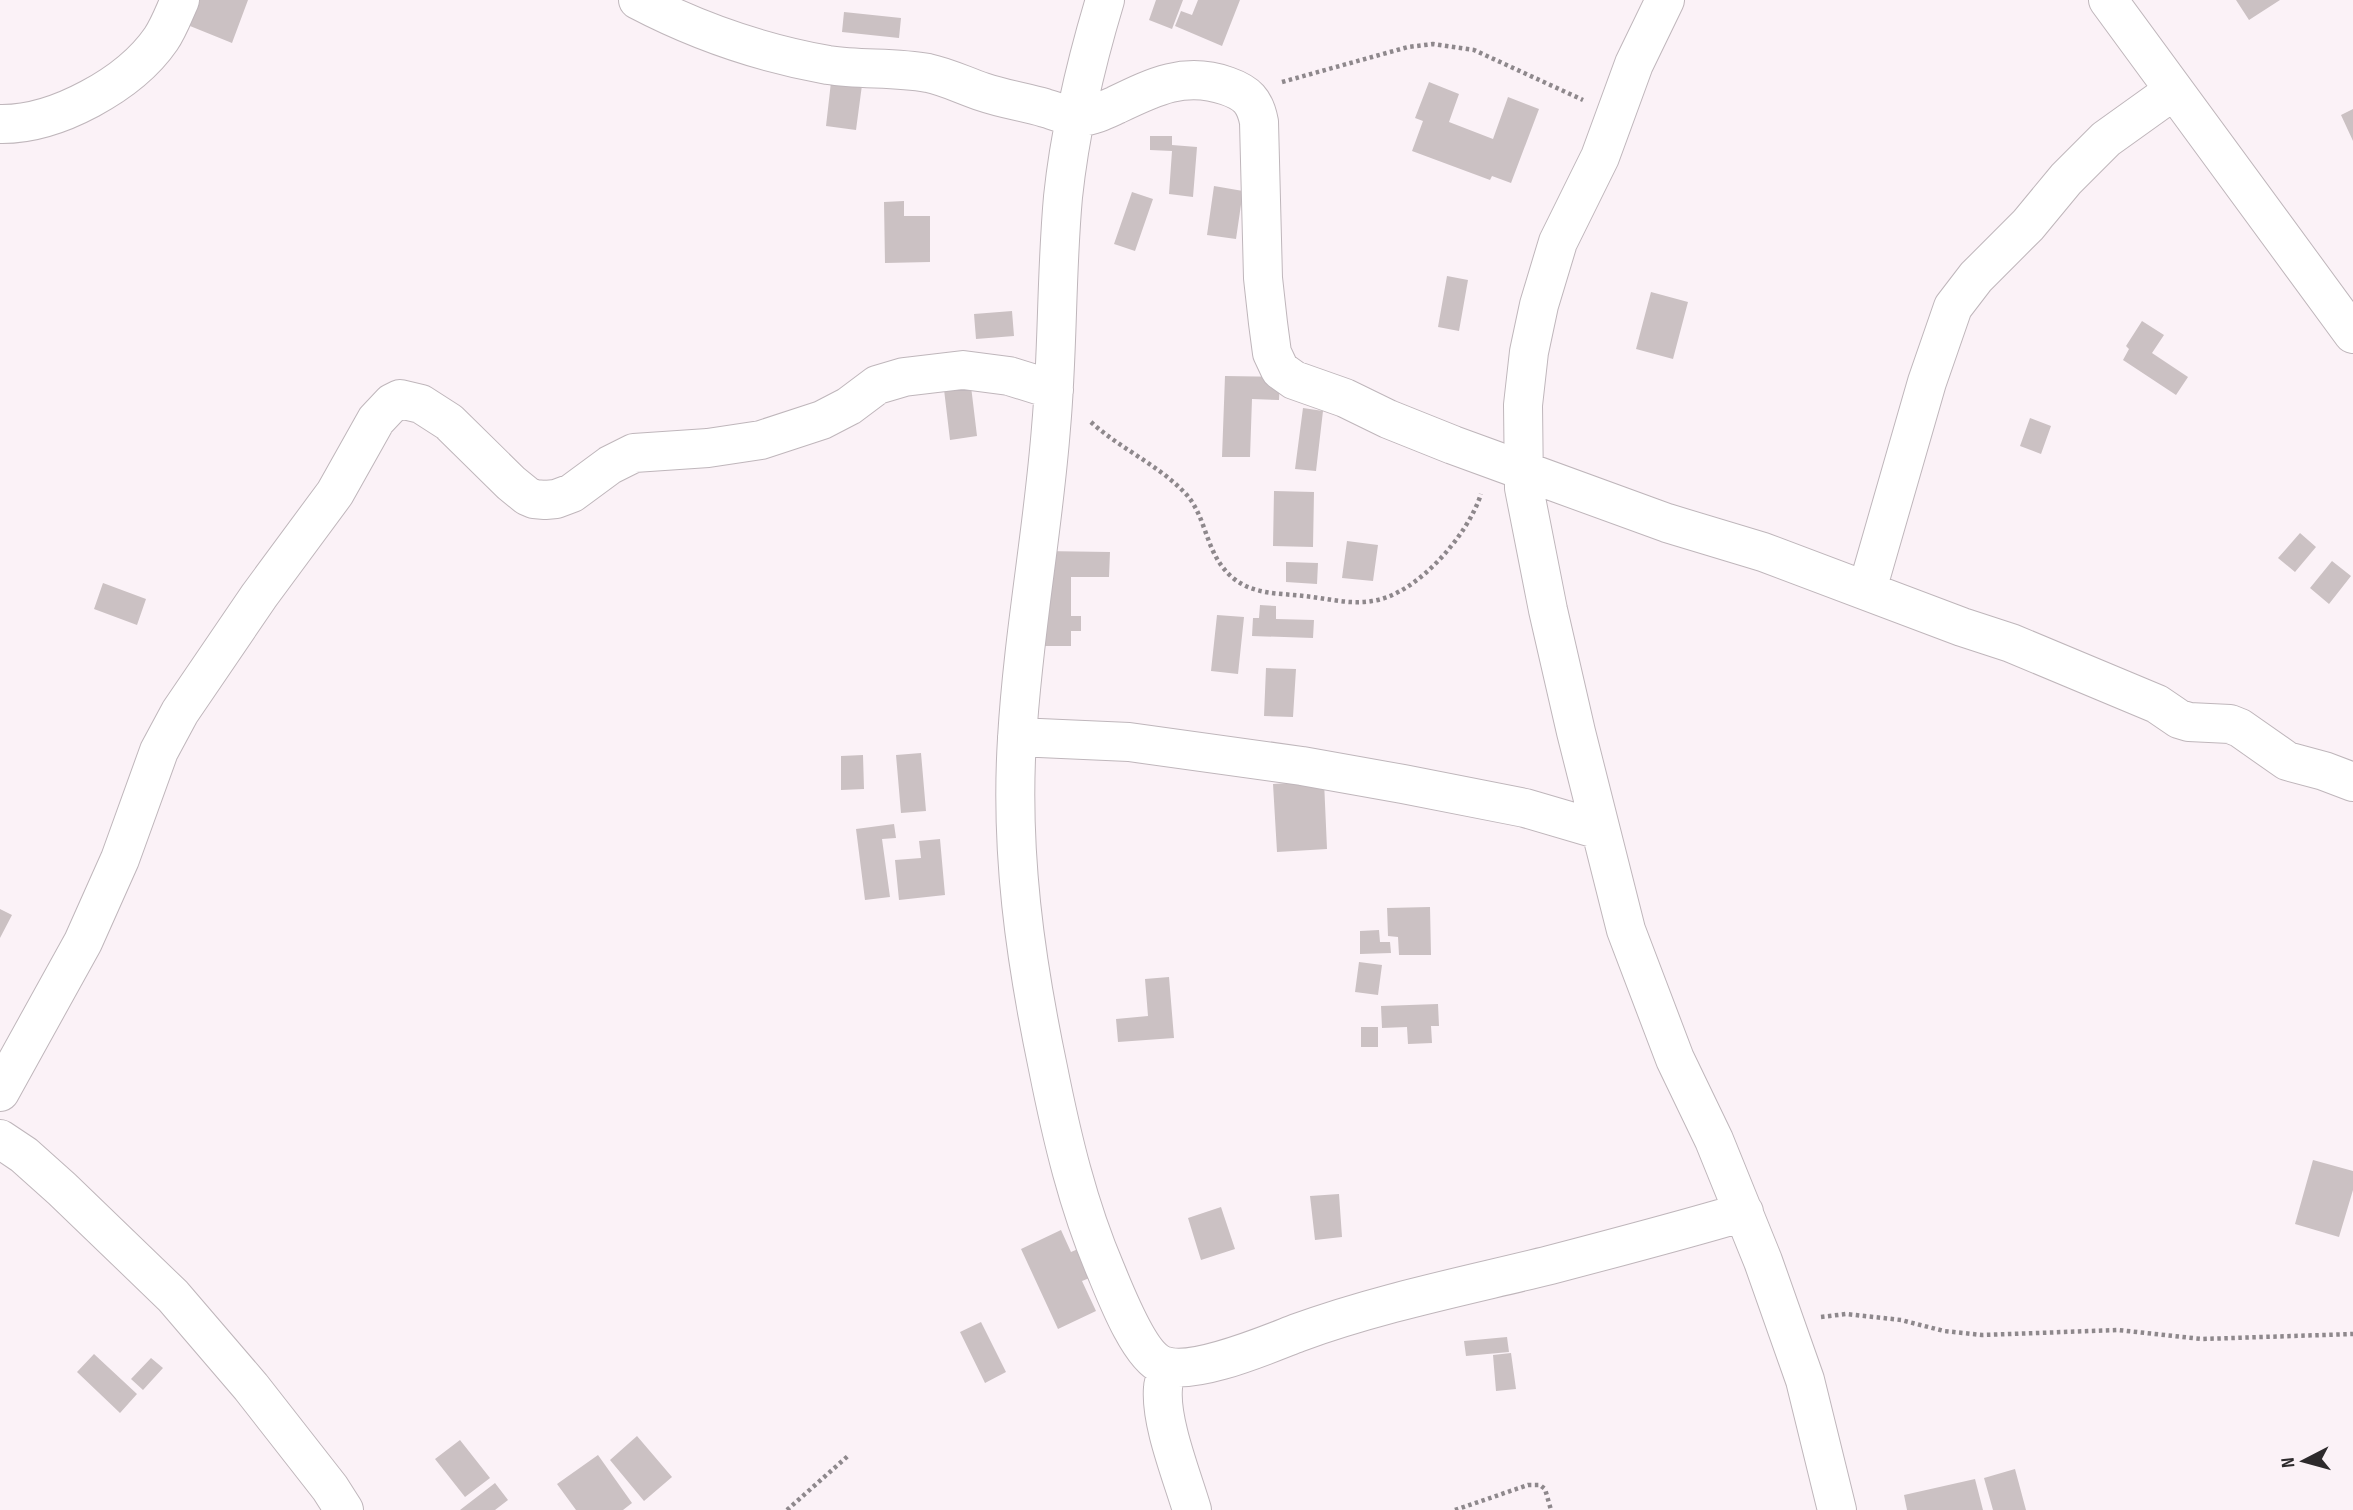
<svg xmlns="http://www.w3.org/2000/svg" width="2353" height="1510" viewBox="0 0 2353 1510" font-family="'Sofia Sans Condensed',sans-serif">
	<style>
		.building { fill: #cbc1c3 }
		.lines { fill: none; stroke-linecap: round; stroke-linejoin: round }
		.minor-casing { stroke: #bfb6bb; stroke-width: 40 }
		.path { stroke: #8e888c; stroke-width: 4.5; stroke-dasharray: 3.5 3.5; stroke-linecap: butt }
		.minor { stroke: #fff; stroke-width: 38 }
	</style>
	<rect width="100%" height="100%" fill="#fbf2f7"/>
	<!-- building -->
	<path class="building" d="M200 0H248L232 43 190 26Z
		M1156 0H1183L1172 29 1149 20Z
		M1198 0H1240L1222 46 1175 26 1181 11 1192 15Z
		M2236 0H2280L2249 20Z
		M844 12 901 18 899 38 842 32Z
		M831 82 862 85 856 130 826 126Z
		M1429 82 1459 94 1449 122 1493 139 1508 97 1539 109 1511 183 1492 176 1490 180 1412 151 1423 121 1415 118Z
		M2353 109V141L2341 115Z
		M1150 136H1172V145L1197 147 1193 197 1169 194 1172 151 1150 150Z
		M1214 186 1243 191 1236 239 1207 235Z
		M1132 192 1153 199 1135 251 1114 244Z
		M904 201V216H930V262L885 263 884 202Z
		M1447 276 1468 280 1459 331 1438 327Z
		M1651 292 1688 302 1673 359 1636 349Z
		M1012 311 1014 336 976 339 974 314Z
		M2142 321 2164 335 2152 353 2188 377 2176 395 2123 360 2129 349 2126 346Z
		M1225 376 1280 377 1279 400 1252 399 1250 457H1222Z
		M970 378 977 436 950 440 943 381Z
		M1303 408 1323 411 1316 471 1295 469Z
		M2030 418 2051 426 2041 454 2020 446Z
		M1274 491 1314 492 1313 547 1273 546Z
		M2300 533 2316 547 2295 572 2278 558Z
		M1347 541 1378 545 1373 581 1342 578Z
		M1043 551 1110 552 1109 577H1071V616H1081V631H1071V646H1042Z
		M2332 561 2351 576 2329 604 2310 588Z
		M1286 562 1318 563 1317 584 1286 582Z
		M103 583 146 599 137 625 94 609Z
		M1260 605 1276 606V619L1314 620 1313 638 1252 636 1253 618H1259Z
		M1217 615 1244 617 1238 674 1211 671Z
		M1266 668 1296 669 1293 717 1264 716Z
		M921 753 926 811 901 813 896 755Z
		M863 755 864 789 841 790V756Z
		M1324 781 1327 849 1277 852 1273 784Z
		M894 824 896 838 882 839 890 897 865 900 856 829Z
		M940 839 945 895 899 900 895 860 921 858 919 841Z
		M1430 907 1431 955H1399L1398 937 1388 936 1387 908Z
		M0 909 12 915 0 938Z
		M1379 930 1380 942H1390L1391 953 1360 954V931Z
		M1359 962 1382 965 1378 995 1355 992Z
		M1169 977 1174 1038 1118 1042 1116 1019 1148 1016 1145 979Z
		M1438 1004 1439 1026H1431L1432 1043 1408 1044 1407 1027 1382 1028 1381 1006Z
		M1361 1027H1378V1047H1361Z
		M2313 1160 2353 1171V1190L2339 1237 2295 1224Z
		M1339 1194 1342 1237 1315 1240 1310 1196Z
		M1221 1207 1235 1249 1201 1260 1188 1218Z
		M1061 1230 1071 1252 1078 1249 1092 1277 1082 1281 1096 1311 1058 1329 1021 1249Z
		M981 1322 1006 1372 985 1383 960 1332Z
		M1507 1337 1509 1352 1466 1356 1464 1341Z
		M1511 1353 1516 1389 1496 1391 1493 1355Z
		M94 1354 137 1394 120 1413 77 1372Z
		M151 1358 163 1368 143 1390 131 1379Z
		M637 1436 672 1477 644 1501 610 1460Z
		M460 1440 490 1478 465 1497 435 1459Z
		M598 1455 632 1503 623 1510H576L557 1484Z
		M2015 1469 2026 1510H1993L1984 1478Z
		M1975 1479 1983 1510H1907L1904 1495Z
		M495 1483 508 1500 495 1510H460Z"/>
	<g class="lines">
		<!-- minor casing -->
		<g class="minor-casing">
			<path id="minor" d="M638 0C697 31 761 53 828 65 861 70 895 67 928 73 947 77 965 86 983 92 1003 99 1025 102 1045 108 1056 111 1070 118 1081 117 1093 116 1105 110 1116 105 1153 87 1185 71 1227 86 1247 93 1255 101 1259 122L1263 278 1268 323 1272 353 1280 370 1294 380 1345 398 1388 419 1453 445 1667 523 1763 552 1962 627 2011 643 2157 704 2179 719 2189 722 2230 724 2240 728 2287 761 2324 771 2353 782
				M1105 0C1086 63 1070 131 1063 197 1056 274 1058 351 1051 428 1043 532 1023 634 1017 739 1010 852 1025 958 1048 1068 1062 1138 1078 1206 1106 1271 1116 1295 1139 1355 1162 1365 1192 1377 1266 1345 1297 1333 1379 1303 1465 1286 1550 1265 1615 1248 1680 1231 1744 1212
				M1665 0 1634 64 1600 157 1558 242 1539 305 1529 352 1523 405 1524 488 1548 610 1576 732 1626 930 1675 1059 1714 1140 1763 1261 1805 1380 1837 1510
				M2108 0 2353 334
				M0 124C56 125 130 84 161 39 169 27 174 13 180 0
				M1867 590 1927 382 1953 307 1976 277 2028 225 2066 179 2106 139 2173 91
				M1017 737 1129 742 1302 766 1403 784 1525 808 1600 830
				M0 1092 83 942 120 859 159 751 180 712 259 596 335 493 376 420 392 403 400 399 421 404 449 422 511 483 527 496 534 499 545 500 556 499 572 493 610 465 634 453 708 448 761 440 822 420 849 406 877 385 904 377 963 370 1009 376 1054 390
				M0 1139 24 1155 62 1189 173 1296 251 1387 330 1488 344 1510
				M1170 1367C1167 1374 1163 1381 1163 1388 1160 1422 1182 1476 1192 1510"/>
		</g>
		<!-- path -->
		<path class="path" d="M1282 82 1408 47 1433 44 1474 50 1583 100
			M1091 422C1119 448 1157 464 1184 492 1208 516 1204 554 1233 578 1254 595 1279 593 1304 596 1326 598 1349 605 1372 601 1417 595 1468 535 1481 494
			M1821 1317 1846 1314 1901 1320 1944 1331 1982 1335 2118 1330 2202 1339 2353 1334
			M787 1510 849 1455
			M1455 1510 1528 1485H1540L1545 1489 1551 1510"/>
		<!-- minor -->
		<use href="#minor" class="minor"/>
	</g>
	<!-- north arrow -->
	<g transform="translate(2304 1461) rotate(264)" stroke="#fbf2f7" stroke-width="5" paint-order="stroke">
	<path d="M0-5L12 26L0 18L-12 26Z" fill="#2d2a2c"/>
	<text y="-10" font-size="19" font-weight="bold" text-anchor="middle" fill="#2d2a2c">N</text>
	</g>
</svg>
